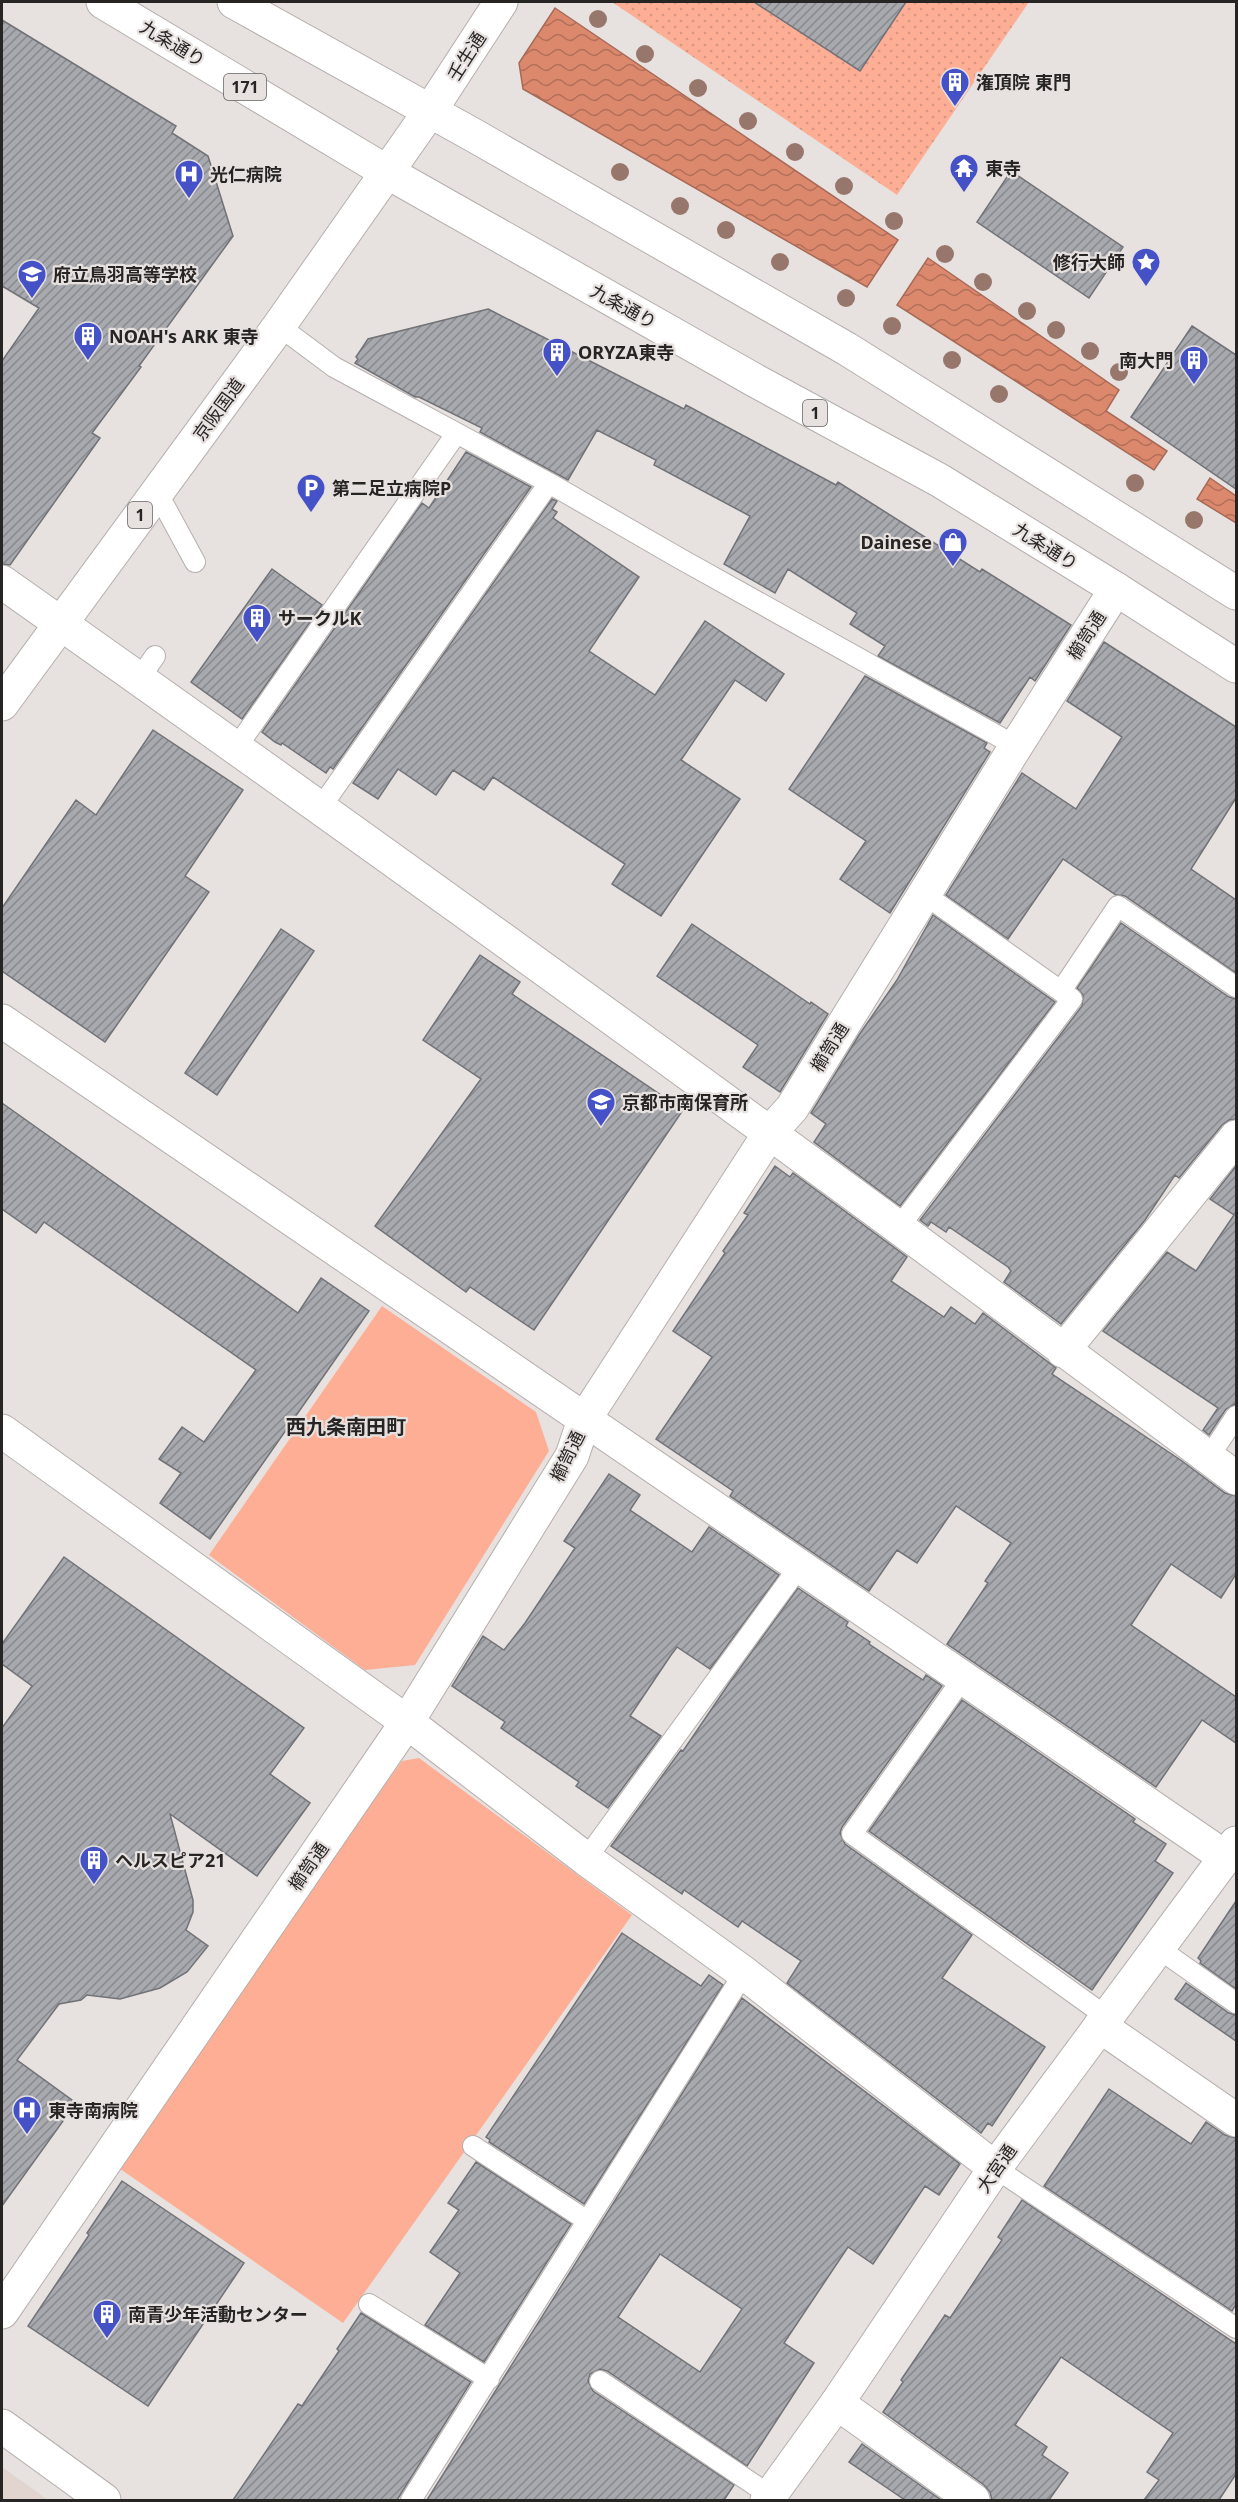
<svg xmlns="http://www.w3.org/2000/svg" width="1238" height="2502" viewBox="0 0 1238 2502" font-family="'Noto Sans','Noto Sans JP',sans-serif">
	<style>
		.built { fill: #e2d4cf }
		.park { fill: #fdae95 }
		.garden { fill: url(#garden-dots) }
		.water { fill: url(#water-waves); stroke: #a66a57; stroke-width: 1.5 }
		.building { fill: url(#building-hatch); stroke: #707277; stroke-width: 1.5; fill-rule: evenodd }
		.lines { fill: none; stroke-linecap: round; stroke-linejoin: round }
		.service-casing { stroke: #b5afad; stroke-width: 22 }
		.minor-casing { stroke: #b5afad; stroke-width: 35 }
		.tertiary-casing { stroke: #b5afad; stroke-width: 35 }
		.trunk-casing { stroke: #b5afad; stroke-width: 35 }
		.service { stroke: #fff; stroke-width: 20 }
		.minor { stroke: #fff; stroke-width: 33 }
		.tertiary { stroke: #fff; stroke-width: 33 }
		.trunk { stroke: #fff; stroke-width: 33 }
		.tree { fill: #97776c }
		.labels { text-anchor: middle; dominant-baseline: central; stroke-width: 4.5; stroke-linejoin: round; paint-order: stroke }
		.shield { fill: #e7e1df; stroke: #615d5c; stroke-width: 1.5 }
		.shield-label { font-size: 16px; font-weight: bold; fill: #272524 }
		.street-label { font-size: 18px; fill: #272524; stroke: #e7e1df }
		.poi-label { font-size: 18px; font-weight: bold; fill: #272524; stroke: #e7e1df; text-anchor: start }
		.neighbourhood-label { font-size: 20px; font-weight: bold; fill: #272524; stroke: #e7e1df }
	</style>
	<defs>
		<pattern id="garden-dots" width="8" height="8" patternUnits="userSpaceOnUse" patternTransform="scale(1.5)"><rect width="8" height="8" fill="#fdae95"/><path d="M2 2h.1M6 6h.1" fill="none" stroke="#d99680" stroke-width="1.8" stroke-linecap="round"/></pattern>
		<pattern id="water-waves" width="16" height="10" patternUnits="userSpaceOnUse" patternTransform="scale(1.5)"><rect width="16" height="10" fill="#dc886d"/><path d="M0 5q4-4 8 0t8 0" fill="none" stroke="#b26f59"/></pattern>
		<pattern id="building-hatch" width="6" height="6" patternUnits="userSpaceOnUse" patternTransform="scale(1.5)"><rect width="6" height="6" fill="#a7a9ae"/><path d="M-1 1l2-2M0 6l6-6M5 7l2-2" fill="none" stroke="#88898d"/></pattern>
	</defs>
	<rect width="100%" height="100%" fill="#e7e1df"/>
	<!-- built -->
	<path class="built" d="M2 2467 48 2500H2Z"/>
	<!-- park -->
	<path class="park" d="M382 1306 536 1412 549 1451 415 1665 365 1670 209 1555Z
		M419 1758 632 1915 343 2323 113 2164 402 1761Z"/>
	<!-- garden -->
	<path class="garden" d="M612 2H1029L897 195Z"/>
	<!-- water -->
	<path class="water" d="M555 8 898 240 867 287 523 89 519 63Z
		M928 258 1119 390 1106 411 1167 451 1154 470 897 305Z
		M1210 478 1236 496V523L1197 499Z"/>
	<!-- building -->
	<path class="building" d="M754 2H906L860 71Z
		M2 20 176 126 172 133 208 156 233 236 139 366 141 367 92 433 100 438 10 565 2 564V361L39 308 2 286Z
		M1011 171 1123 247 1089 298 977 222Z
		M488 309 684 409 686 405 836 485 838 482 980 572 982 569 1071 625 1035 681 1030 677 1000 723 878 656 885 646 850 624 857 613 788 569 775 593 724 564 750 516 654 465 656 460 597 430 568 480 480 432 482 428 419 397H415L355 363 358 359 356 357 368 339Z
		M1192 326 1236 355V489L1131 417Z
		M466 452 531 487 333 769 330 767 326 773 282 743 281 745 275 742 262 732 422 503 429 508Z
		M552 499 557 501 552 509 557 512 553 518 639 577 589 651 655 695 705 621 784 674 766 701 735 680 681 760 740 799 661 916 612 884 625 864 493 777 484 790 453 770 436 795 398 769 378 799 353 783Z
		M272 569 322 605 242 719 191 682Z
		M1104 642 1236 727V798L1191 869 1236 900V973L1125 896 1116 895 1063 859 1008 939 946 895 1022 773 1076 809 1122 737 1067 701Z
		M865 676 987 743 984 748 990 752 890 913 840 879 866 841 789 789Z
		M153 730 243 790 185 876 209 892 105 1042 2 971V908L76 800 96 815Z
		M933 915 1055 1002 900 1206 814 1142 826 1124 811 1113 859 1035 897 980Z
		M1121 923 1229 997 1236 999V1119L1229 1120 1222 1125 1179 1178 1175 1175 1145 1220 1061 1324 1004 1282 1011 1271 1008 1267 949 1227 946 1232 931 1222 928 1226 920 1220 1082 1006 1083 995 1077 988Z
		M692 924 810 1004 811 1002 828 1014 780 1092 743 1067 758 1045 657 976Z
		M281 929 314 951 217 1095 185 1073Z
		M480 955 520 982 512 994 683 1110 534 1330 470 1287 466 1292 375 1226 481 1079 423 1040Z
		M2 1103 298 1313 321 1278 369 1311 210 1539 160 1503 181 1473 159 1459 182 1427 204 1442 256 1370 44 1222 36 1233 2 1209Z
		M775 1166 790 1177 793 1173 907 1257 891 1281 944 1317 951 1307 975 1324 983 1313 1056 1368 1052 1374 1182 1461 1225 1493 1236 1496V1574L1221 1598 1171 1564 1131 1625 1236 1697V1743L1202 1720 1156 1787 947 1644 988 1583 985 1581 1011 1543 956 1506 917 1563 897 1550 869 1591 730 1496 733 1491 656 1439 712 1357 673 1331 725 1253 723 1251 748 1215 744 1213Z
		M1236 1166V1404L1226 1409 1209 1435 1203 1430 1218 1408 1103 1331 1167 1252 1196 1271 1234 1215 1210 1199Z
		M609 1474 640 1495 630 1510 692 1552 709 1527 779 1575 710 1669 677 1647 671 1655 630 1716 661 1736 608 1808 576 1786 579 1782 501 1728 505 1722 452 1686 483 1636 504 1650 525 1623 575 1548 564 1541Z
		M64 1557 304 1728 270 1774 310 1803 257 1876 170 1814 193 1900V1912L186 1930 208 1946 187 1972 160 1988 120 1999 87 1995 81 2000 59 2004 17 2060 76 2103 2 2206V1728L32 1686 2 1664V1644Z
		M798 1588 848 1622 846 1626 870 1642 869 1644 923 1680 926 1675 942 1686 842 1827 840 1833 845 1844 972 1935 942 1978 1045 2047 992 2126 988 2123 981 2133 787 1983 801 1961 742 1921 738 1927 684 1890 682 1894 611 1846 681 1750 683 1751 730 1682Z
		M962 1700 1135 1819 1133 1822 1166 1844 1155 1861 1173 1873 1092 1990 869 1831Z
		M1236 1901V1989L1200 1963 1201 1961 1198 1958Z
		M622 1933 701 1986 709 1975 723 1985 584 2204 489 2142 490 2140 486 2137Z
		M1186 1983 1229 2013 1236 2015V2041L1175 1999Z
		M742 1998 960 2164 939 2195 925 2186 873 2264 848 2247 784 2343 814 2363 747 2466 607 2371 600 2369 590 2374 588 2381 593 2391 734 2485 724 2500H427ZM660 2254 742 2309 700 2372 618 2317Z
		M1109 2089 1191 2144 1206 2122 1225 2135 1236 2138V2304L1232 2311 1044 2186Z
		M476 2162 571 2224 484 2362 425 2325 460 2273 430 2252 459 2210 448 2203Z
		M122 2181 244 2263 148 2406 28 2326 89 2235 87 2233Z
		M1022 2200 1236 2344V2474L1219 2500H1144L1159 2480 1147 2472 1173 2433 1061 2357 1015 2425 1047 2447 1042 2455 1068 2473 1049 2500H992L990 2492 984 2485 883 2412 903 2382 901 2380 945 2315 950 2318 1002 2240 998 2237Z
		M361 2313 471 2382 397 2500H233L298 2404 302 2406 339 2351 337 2349Z
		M862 2444 941 2500H905L849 2462Z"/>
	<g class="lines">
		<!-- service casing -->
		<g class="service-casing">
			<path id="service" d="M279 326 334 367 549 483 679 558 1016 746
				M157 492 195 562
				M139 679 155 656
				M236 748 456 434
				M321 807 549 483
				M1061 991 1118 906 1236 987
				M899 1227 1072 999 924 894
				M1209 1457 1236 1416
				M963 1678 852 1834 1107 2017
				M586 1859 799 1567
				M1158 1948 1236 2003
				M473 2146 586 2220
				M995 2168 1236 2328
				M369 2304 489 2379
				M600 2381 771 2496
				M411 2500 744 1973"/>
		</g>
		<!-- minor casing -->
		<g class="minor-casing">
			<path id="minor" d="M2 582C417 875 829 1173 1236 1478
				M2 1021 1225 1857
				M1063 1351 1236 1137
				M2 1431 407 1722 586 1859 744 1973 995 2168
				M1100 2026 1236 2120
				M2 2312 407 1722 572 1456 584 1420 771 1131 792 1108 1016 746 1116 589
				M837 2403 973 2500"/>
		</g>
		<!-- tertiary casing -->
		<g class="tertiary-casing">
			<path id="tertiary" d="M430 111 501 2
				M2 2426 104 2500
				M767 2500 837 2403 995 2168 1236 1843"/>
		</g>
		<!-- trunk casing -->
		<g class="trunk-casing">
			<path id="trunk" d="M103 2 387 172 756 381 939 480 1116 589 1236 666
				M234 2 475 136 847 349 1236 593
				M2 704 279 326 430 111"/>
		</g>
		<!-- service -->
		<use href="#service" class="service"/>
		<!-- minor -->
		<use href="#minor" class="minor"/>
		<!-- tertiary -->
		<use href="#tertiary" class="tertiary"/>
		<!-- trunk -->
		<use href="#trunk" class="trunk"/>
	</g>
	<!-- trees -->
	<g class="tree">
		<circle cx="598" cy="19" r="9"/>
		<circle cx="645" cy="54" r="9"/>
		<circle cx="698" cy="88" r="9"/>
		<circle cx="748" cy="121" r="9"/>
		<circle cx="795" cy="152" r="9"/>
		<circle cx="620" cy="172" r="9"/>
		<circle cx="844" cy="186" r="9"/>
		<circle cx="680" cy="206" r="9"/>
		<circle cx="894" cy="221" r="9"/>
		<circle cx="726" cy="230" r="9"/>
		<circle cx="945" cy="254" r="9"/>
		<circle cx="780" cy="262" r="9"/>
		<circle cx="983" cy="282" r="9"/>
		<circle cx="846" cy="298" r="9"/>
		<circle cx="1027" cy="311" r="9"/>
		<circle cx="892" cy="326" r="9"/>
		<circle cx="1056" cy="330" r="9"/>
		<circle cx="1090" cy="351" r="9"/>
		<circle cx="952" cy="360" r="9"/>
		<circle cx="1119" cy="372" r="9"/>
		<circle cx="999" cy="394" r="9"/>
		<circle cx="1135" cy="483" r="9"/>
		<circle cx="1194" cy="520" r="9"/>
	</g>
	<!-- icons -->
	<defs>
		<g id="building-pin" transform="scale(1.5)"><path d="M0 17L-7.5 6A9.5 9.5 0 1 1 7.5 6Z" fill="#4551c6" stroke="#e7e1df"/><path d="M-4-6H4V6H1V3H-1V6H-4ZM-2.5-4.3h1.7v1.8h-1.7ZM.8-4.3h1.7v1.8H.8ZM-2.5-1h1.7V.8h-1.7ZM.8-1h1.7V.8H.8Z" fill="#fff"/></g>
		<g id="temple-pin" transform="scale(1.5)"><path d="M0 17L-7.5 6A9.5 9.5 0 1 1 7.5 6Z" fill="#4551c6" stroke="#e7e1df"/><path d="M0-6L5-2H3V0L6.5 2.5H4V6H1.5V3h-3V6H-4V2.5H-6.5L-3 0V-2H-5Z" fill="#fff"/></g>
		<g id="hospital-pin" transform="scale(1.5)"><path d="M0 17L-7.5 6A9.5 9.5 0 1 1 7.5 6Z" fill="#4551c6" stroke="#e7e1df"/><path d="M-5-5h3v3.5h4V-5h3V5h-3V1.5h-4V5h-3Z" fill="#fff"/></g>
		<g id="sight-pin" transform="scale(1.5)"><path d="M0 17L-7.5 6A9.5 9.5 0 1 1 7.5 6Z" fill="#4551c6" stroke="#e7e1df"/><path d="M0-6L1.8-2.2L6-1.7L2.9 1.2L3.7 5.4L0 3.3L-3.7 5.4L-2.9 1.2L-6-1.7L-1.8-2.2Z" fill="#fff"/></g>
		<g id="school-pin" transform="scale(1.5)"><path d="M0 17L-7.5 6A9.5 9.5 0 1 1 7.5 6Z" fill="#4551c6" stroke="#e7e1df"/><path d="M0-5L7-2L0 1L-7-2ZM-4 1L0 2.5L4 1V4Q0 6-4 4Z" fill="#fff"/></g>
		<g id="parking-pin" transform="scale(1.5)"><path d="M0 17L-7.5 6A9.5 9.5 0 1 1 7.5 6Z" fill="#4551c6" stroke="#e7e1df"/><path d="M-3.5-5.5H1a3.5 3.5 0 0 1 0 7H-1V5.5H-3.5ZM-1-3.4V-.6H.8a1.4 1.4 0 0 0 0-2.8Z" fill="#fff"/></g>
		<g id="shop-pin" transform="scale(1.5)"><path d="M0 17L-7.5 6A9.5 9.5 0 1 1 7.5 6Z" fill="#4551c6" stroke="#e7e1df"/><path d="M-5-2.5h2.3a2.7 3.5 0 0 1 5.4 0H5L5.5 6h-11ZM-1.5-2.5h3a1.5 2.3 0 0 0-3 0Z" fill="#fff"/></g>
	</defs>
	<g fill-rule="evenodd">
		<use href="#building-pin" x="955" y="82"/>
		<use href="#temple-pin" x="964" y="168"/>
		<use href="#hospital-pin" x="189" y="174"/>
		<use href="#sight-pin" x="1146" y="262"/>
		<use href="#school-pin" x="32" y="274"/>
		<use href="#building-pin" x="88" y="336"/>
		<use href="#building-pin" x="557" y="352"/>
		<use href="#building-pin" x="1194" y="360"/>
		<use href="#parking-pin" x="311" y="488"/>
		<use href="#shop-pin" x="953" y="542"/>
		<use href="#building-pin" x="257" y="618"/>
		<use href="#school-pin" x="601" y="1102"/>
		<use href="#building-pin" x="94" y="1860"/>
		<use href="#hospital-pin" x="27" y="2110"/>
		<use href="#building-pin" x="107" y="2314"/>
	</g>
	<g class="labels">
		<!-- shield labels -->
		<g class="shield">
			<rect x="224" y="74" width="42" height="26" rx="4.5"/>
			<rect x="803" y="400" width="24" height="26" rx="4.5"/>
			<rect x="128" y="502" width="24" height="26" rx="4.5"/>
		</g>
		<g class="shield-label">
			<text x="245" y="87">171</text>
			<text x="815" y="413">1</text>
			<text x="140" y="515">1</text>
		</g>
		<!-- street labels -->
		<g class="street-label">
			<text transform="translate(173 43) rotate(31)">九条通り</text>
			<text transform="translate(466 56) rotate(-57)">壬生通</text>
			<text transform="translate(624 306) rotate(29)">九条通り</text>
			<text transform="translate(218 409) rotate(-54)">京阪国道</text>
			<text transform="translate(1046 546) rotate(32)">九条通り</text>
			<text transform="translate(1086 635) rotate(-57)">櫛笥通</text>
			<text transform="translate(829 1047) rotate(-58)">櫛笥通</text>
			<text transform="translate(567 1456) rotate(-64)">櫛笥通</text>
			<text transform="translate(308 1866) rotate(-55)">櫛笥通</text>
			<text transform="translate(996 2168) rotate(-55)">大宮通</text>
		</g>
		<!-- poi labels -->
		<g class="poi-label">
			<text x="976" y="82">潅頂院 東門</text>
			<text x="985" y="168">東寺</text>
			<text x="210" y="174">光仁病院</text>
			<text x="1125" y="262" text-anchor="end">修行大師</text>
			<text x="53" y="274">府立鳥羽高等学校</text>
			<text x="109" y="336">NOAH's ARK 東寺</text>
			<text x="578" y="352">ORYZA東寺</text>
			<text x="1173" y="360" text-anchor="end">南大門</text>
			<text x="332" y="488">第二足立病院P</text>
			<text x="932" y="542" text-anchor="end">Dainese</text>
			<text x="278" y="618">サークルK</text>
			<text x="622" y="1102">京都市南保育所</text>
			<text x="115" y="1860">ヘルスピア21</text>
			<text x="48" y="2110">東寺南病院</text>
			<text x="128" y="2314">南青少年活動センター</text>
		</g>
		<!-- neighbourhood labels -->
		<g class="neighbourhood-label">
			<text x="346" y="1426">西九条南田町</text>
		</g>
	</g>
	<!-- border -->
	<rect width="1238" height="2502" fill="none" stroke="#272524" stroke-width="6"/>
</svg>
